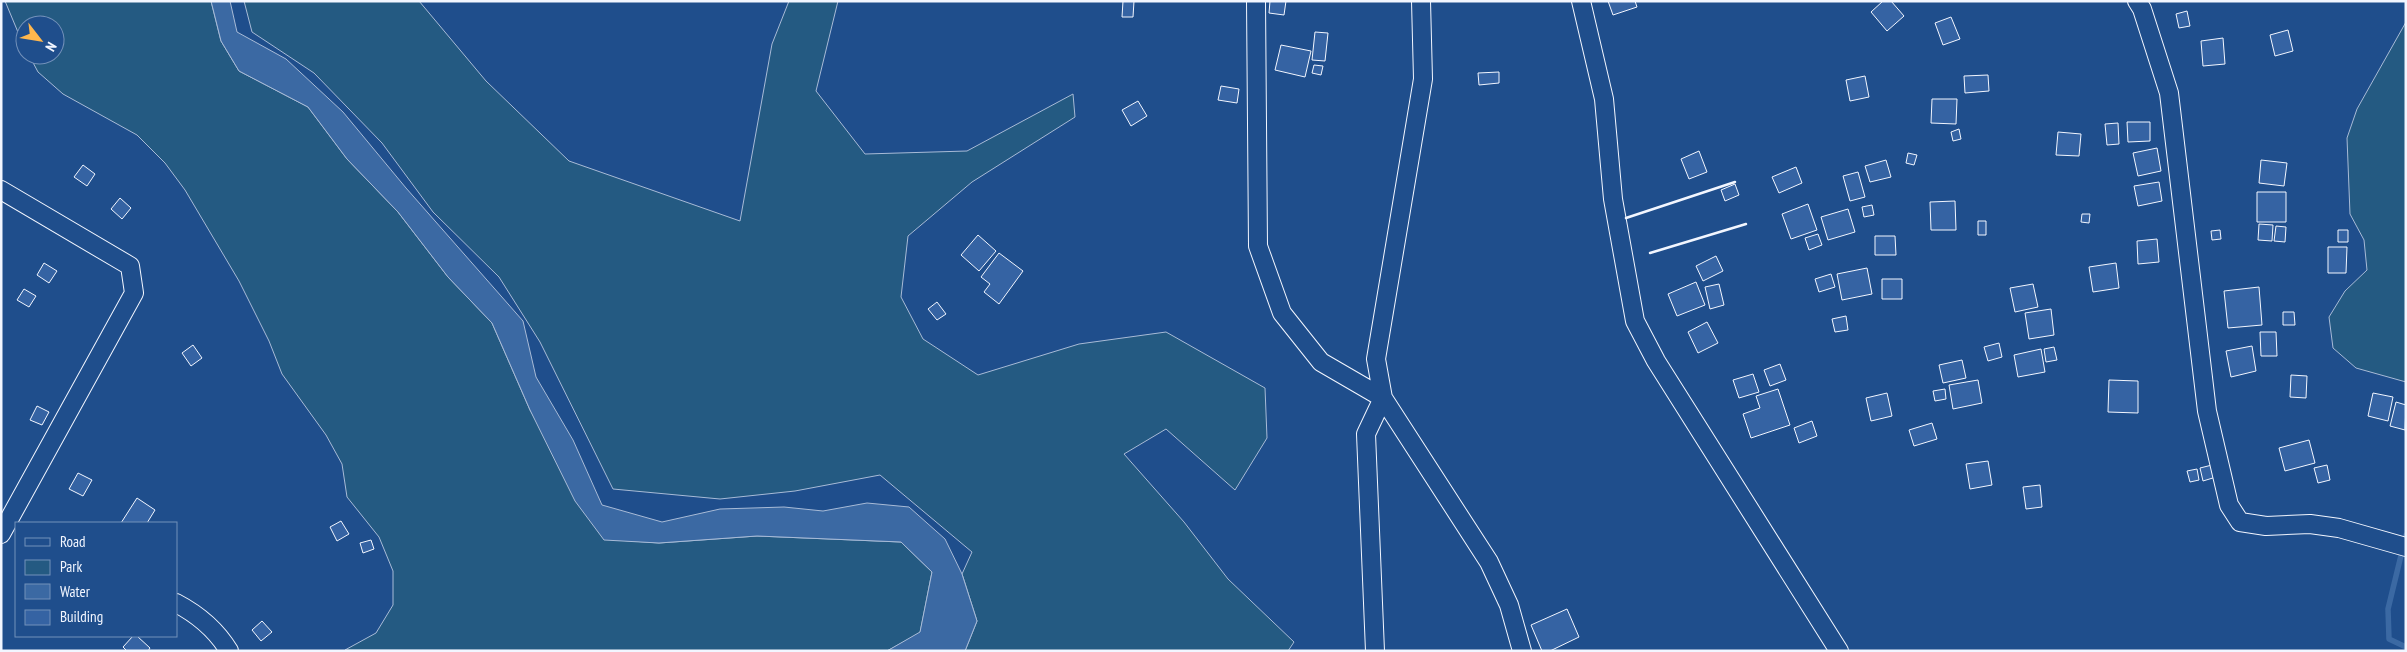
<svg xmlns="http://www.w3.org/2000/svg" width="2407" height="652" viewBox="0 0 2407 652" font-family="'PT Sans Narrow',sans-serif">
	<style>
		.green { fill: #245a82; stroke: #a8bbd7 }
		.water { fill: #3b69a3; stroke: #a8bbd7 }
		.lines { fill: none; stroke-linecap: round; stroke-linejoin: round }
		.stream { stroke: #3b69a3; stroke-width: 5.5 }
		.building { fill: #3563a3; stroke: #f2f6ff }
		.street-casing { stroke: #f2f6ff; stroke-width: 20 }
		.street { stroke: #1f4e8c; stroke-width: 18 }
		.wall { stroke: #f2f6ff; stroke-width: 2.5 }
	</style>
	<rect width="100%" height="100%" fill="#1f4e8c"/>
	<!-- green -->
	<path class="green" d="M5 1H211L221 41 239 71 308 107 347 159 398 212 448 277 492 323 530 410 604 539 659 543 757 536 901 542 932 572 920 633 887 651 345 650 376 633 393 605V571L379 537 347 497 342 464 326 435 282 374 269 341 239 281 185 190 165 163 137 135 63 94 38 72 29 55H55V25H25V49Z
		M244 1H419L486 81 569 161 740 221 772 44 789 1H838L816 91 865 154 967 151 1073 94 1075 117 972 182 908 236 901 297 923 339 978 375 1079 344 1166 332 1265 388 1267 438 1235 490 1166 429 1124 454 1184 522 1228 579 1294 642 1288 651H965L977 621 962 574 972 552 880 475 795 491 720 499 613 489 540 342 499 277 433 212 382 143 314 73 252 32Z
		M2406 22V382L2356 368 2333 348 2329 317 2345 291 2367 270 2364 240 2350 214 2347 138 2357 109Z"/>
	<!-- water -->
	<path class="water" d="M211 1H230L237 32 286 59 343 112 406 188 523 321 536 377 573 440 602 505 662 522 720 509 784 507 823 511 867 503 909 507 945 539 962 574 977 621 965 651H887L920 632 932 572 901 542 757 536 659 543 604 540 575 501 530 410 492 323 448 277 398 212 347 159 308 107 239 71 221 41Z"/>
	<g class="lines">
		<!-- stream -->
		<path class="stream" d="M2406 535 2388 609 2389 639 2406 647"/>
	</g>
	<!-- building -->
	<path class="building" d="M1123 1H1134L1133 17H1122Z
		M1270 1H1286L1284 15 1269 13Z
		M1608 1H1635L1637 7 1613 15Z
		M1883 1H1891L1904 16 1887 31 1871 12Z
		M2187 11 2190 26 2179 28 2176 14Z
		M1951 17 1960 39 1943 45 1935 23Z
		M2288 30 2293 51 2275 56 2270 35Z
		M1315 32 1328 33 1325 61 1312 60Z
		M2223 38 2225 64 2203 66 2201 41Z
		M1281 45 1311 51 1305 77 1275 70Z
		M1314 65 1323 66 1321 75 1312 73Z
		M1499 72V83L1479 85 1478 73Z
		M1988 75 1989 91 1965 93 1964 76Z
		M1865 76 1869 97 1850 101 1846 80Z
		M1221 86 1239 89 1237 103 1218 100Z
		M1932 99H1957L1956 124 1931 123Z
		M1138 101 1147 116 1131 126 1122 110Z
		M2127 122H2150V141L2128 142Z
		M2118 123 2119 144 2107 145 2105 124Z
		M1959 129 1961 139 1953 141 1951 132Z
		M2058 132 2081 134 2079 156 2056 155Z
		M2157 148 2161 171 2138 176 2133 153Z
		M1699 151 1707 172 1689 179 1681 159Z
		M1908 153 1917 155 1914 165 1906 163Z
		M1886 160 1891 177 1870 182 1865 166Z
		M2261 160 2287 163 2284 186 2259 183Z
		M83 165 95 174 87 186 74 177Z
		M1796 167 1802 183 1779 193 1772 177Z
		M1858 172 1865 197 1850 201 1843 176Z
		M2159 182 2162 201 2138 206 2134 186Z
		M1735 184 1739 195 1725 201 1721 190Z
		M2257 192H2286V222H2257Z
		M120 198 131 208 122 219 111 209Z
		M1955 201 1956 230H1931L1930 202Z
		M1808 204 1817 230 1791 239 1782 214Z
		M1872 205 1874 215 1864 217 1862 207Z
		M1848 209 1855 232 1828 240 1821 217Z
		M2082 214H2090L2089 223 2081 222Z
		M1978 221H1986V235H1978Z
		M2259 224 2273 225 2272 241 2258 240Z
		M2276 226 2286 227 2285 242 2274 241Z
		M2220 230 2221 239 2212 240 2211 231Z
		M2338 230H2348V242H2338Z
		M1818 234 1822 245 1809 250 1805 238Z
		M978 235 996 251 979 271 961 255Z
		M1875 236H1895L1896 255H1875Z
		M2157 239 2159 262 2138 264 2137 241Z
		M2328 247H2347L2346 273H2328Z
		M999 253 1023 271 999 304 984 292 990 284 981 277Z
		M1716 256 1723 271 1703 281 1696 266Z
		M44 263 57 271 49 283 37 275Z
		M2116 263 2119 288 2093 292 2089 267Z
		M1867 268 1872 294 1842 300 1837 274Z
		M1831 274 1835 287 1819 292 1815 279Z
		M1882 279H1902V299H1882Z
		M1696 282 1705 305 1677 316 1668 294Z
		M1719 284 1724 305 1710 309 1705 287Z
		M2033 284 2038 307 2015 312 2010 288Z
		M2259 287 2262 325 2228 328 2224 291Z
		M24 289 36 296 29 307 17 300Z
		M937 302 946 314 937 320 928 309Z
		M2051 309 2054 335 2029 339 2025 313Z
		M2283 312H2294L2295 325H2283Z
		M1846 316 1848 330 1835 332 1832 319Z
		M1707 322 1718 343 1698 353 1688 332Z
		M2260 332H2276L2277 356H2261Z
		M1999 343 2002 357 1988 361 1984 347Z
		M193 345 202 358 191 366 182 353Z
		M2252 346 2256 371 2231 377 2226 351Z
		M2054 347 2057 360 2046 362 2044 349Z
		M2041 349 2045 372 2018 377 2014 355Z
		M1962 360 1966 378 1943 383 1939 365Z
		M1780 364 1786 380 1770 386 1764 370Z
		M1753 374 1759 392 1739 398 1733 380Z
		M2291 375 2307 376 2306 398 2290 397Z
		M1978 380 1982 403 1953 409 1949 385Z
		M2109 380 2138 381V413L2108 412Z
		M1778 389 1790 425 1751 438 1743 414 1760 408 1756 396Z
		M1945 389 1946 399 1935 401 1933 391Z
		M1887 393 1892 416 1871 421 1866 398Z
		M2373 393 2393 397 2388 421 2368 416Z
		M2396 402 2406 405 2405 430 2390 426Z
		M37 406 49 412 42 425 30 420Z
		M1812 421 1817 436 1799 443 1794 428Z
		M1932 423 1937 439 1914 446 1909 430Z
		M2309 440 2315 463 2285 471 2279 448Z
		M1988 461 1992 485 1970 489 1966 464Z
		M2212 465 2216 477 2203 481 2200 468Z
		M2327 465 2330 480 2318 483 2314 468Z
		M2197 469 2199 480 2190 482 2187 471Z
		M78 473 92 480 83 496 69 489Z
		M2040 485 2042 507 2026 509 2023 487Z
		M137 498 155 510 147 523H121Z
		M341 521 349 534 337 541 330 527Z
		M371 540 374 549 363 553 360 543Z
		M1567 609 1579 637 1550 651H1542L1531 625Z
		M262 621 272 632 261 641 252 630Z
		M133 636H137L150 648 148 651H127L123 647Z"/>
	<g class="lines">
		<!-- street casing -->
		<g class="street-casing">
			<path id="street" d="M1256 1 1258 246 1282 313 1321 362 1383 398 1366 434 1375 651
				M1421 1 1423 79 1376 359 1383 398 1489 562 1509 605 1522 651
				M1581 1 1604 99 1613 199 1635 321 1656 361 1839 651
				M2137 1 2142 9 2169 93 2207 411 2229 505 2240 522 2266 526 2310 524 2339 528 2406 547
				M1 190 130 266 134 293 1 534
				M176 603C197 614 217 631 229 651"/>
		</g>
		<!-- street -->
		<use href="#street" class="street"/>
		<!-- wall -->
		<path class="wall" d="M1626 218 1735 182
			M1650 253 1746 224"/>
	</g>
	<!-- border -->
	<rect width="2407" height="652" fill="none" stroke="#f2f6ff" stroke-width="5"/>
	<!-- legend -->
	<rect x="15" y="522" width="162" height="115" fill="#1f4e8c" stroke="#7391ba"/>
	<rect x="25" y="538" width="25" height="8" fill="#1f4e8c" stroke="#7391ba"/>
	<text x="60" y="547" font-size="15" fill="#f2f6ff">Road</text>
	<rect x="25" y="560" width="25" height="15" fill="#245a82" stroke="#7391ba"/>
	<text x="60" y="572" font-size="15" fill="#f2f6ff">Park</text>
	<rect x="25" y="584" width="25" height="15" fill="#3b69a3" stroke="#7391ba"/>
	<text x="60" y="597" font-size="15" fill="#f2f6ff">Water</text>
	<rect x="25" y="610" width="25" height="15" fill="#3563a3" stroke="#7391ba"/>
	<text x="60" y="622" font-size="15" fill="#f2f6ff">Building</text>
	<!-- north arrow -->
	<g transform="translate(40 40) rotate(121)"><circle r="24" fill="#1f4e8c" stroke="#7391ba"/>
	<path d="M0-4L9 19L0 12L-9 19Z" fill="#ffb74d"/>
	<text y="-8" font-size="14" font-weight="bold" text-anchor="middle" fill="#f2f6ff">N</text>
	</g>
</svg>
